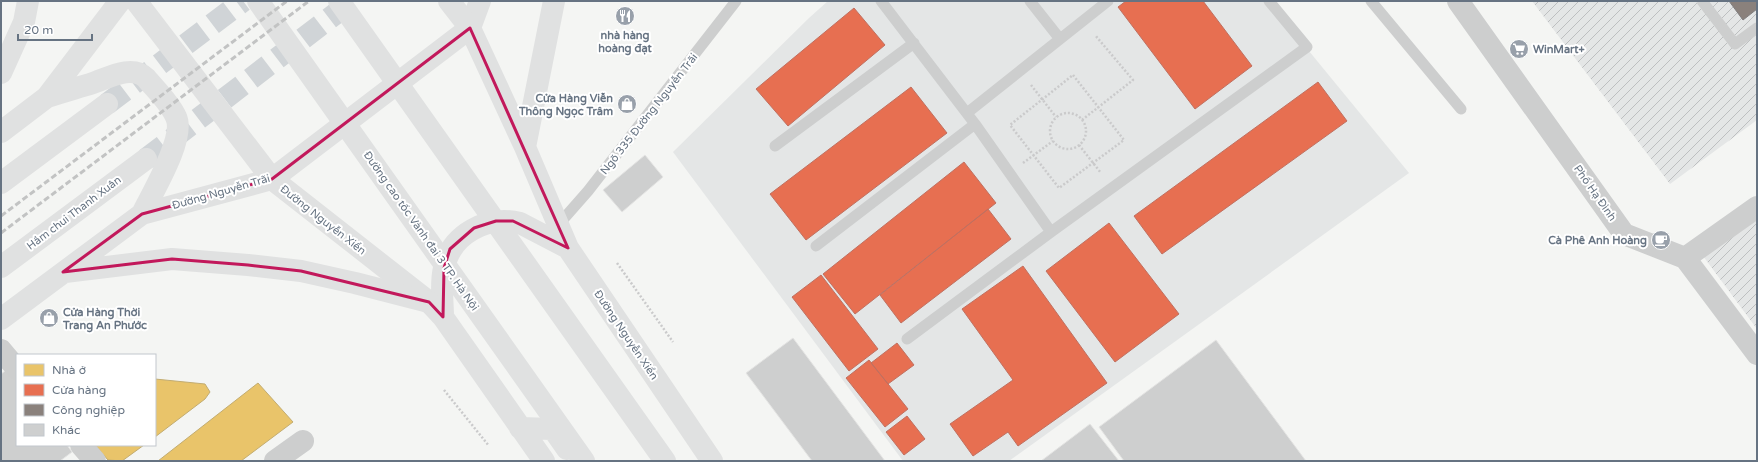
<svg xmlns="http://www.w3.org/2000/svg" width="1758" height="462" viewBox="0 0 1758 462" font-family="'Varela Round',sans-serif">
	<style>
		.built { fill: #e4e6e6 }
		.industrial { fill: url(#industrial-furrows) }
		.homes { fill: #e9c46a; stroke: #c2ac71 }
		.shops { fill: #e76f51; stroke: #c07060 }
		.industry { fill: #8a817c; stroke: #7f7d7e }
		.building { fill: #cecfcf; stroke: #e4e4e3 }
		.lines { fill: none; stroke-linecap: round; stroke-linejoin: round }
		.primary-tunnel { stroke: #d0d4d7; stroke-width: 22; stroke-dasharray: 22 11; stroke-linecap: butt }
		.path { stroke: #cacacb; stroke-width: 2.5; stroke-dasharray: 2 2; stroke-linecap: butt }
		.service { stroke: #cdcece; stroke-width: 11 }
		.minor { stroke: #cdcece; stroke-width: 22 }
		.primary { stroke: #e0e1e1; stroke-width: 22 }
		.trunk { stroke: #e0e1e1; stroke-width: 22 }
		.motorway { stroke: #e0e1e1; stroke-width: 22 }
		.rail { stroke: #c2c3c3; stroke-width: 3; stroke-dasharray: 6 3; stroke-linecap: butt }
		.marked { fill: none; stroke: #c2185b; stroke-width: 3; stroke-linejoin: round }
		.labels { text-anchor: middle; dominant-baseline: central; stroke-width: 4; stroke-linejoin: round; paint-order: stroke }
		.poi-label { font-size: 11px; font-weight: bold; fill: #667382; stroke: #fff; text-anchor: start }
		.street-label { font-size: 11px; fill: #667382; stroke: #fff }
	</style>
	<defs>
		<pattern id="industrial-furrows" width="10" height="10" patternUnits="userSpaceOnUse"><rect width="10" height="10" fill="#e4e6e6"/><path d="M-1 1l2-2M0 10L10 0M9 11l2-2" fill="none" stroke="#bdbfc0"/></pattern>
	</defs>
	<rect width="100%" height="100%" fill="#f4f5f3"/>
	<!-- built -->
	<path class="built" d="M828 1H1268L1409 173 1009 461H903L673 152 809 18Z"/>
	<!-- industrial -->
	<path class="industrial" d="M1532 1H1757V120L1670 184Z
		M1757 218V329L1703 256Z"/>
	<!-- homes -->
	<path class="homes" d="M155 379 205 384 210 392 205 399 155 437Z
		M258 383 293 422 241 461H158Z
		M95 445H144L122 461 108 460Z"/>
	<!-- shops -->
	<path class="shops" d="M1126 1H1203L1252 66 1195 109 1118 7Z
		M854 8 885 45 788 126 756 89Z
		M1318 82 1347 121 1162 254 1134 216Z
		M911 87 947 133 806 240 770 194Z
		M964 162 996 203 855 314 823 274Z
		M988 209 1011 239 901 323 880 295Z
		M1109 223 1179 314 1115 362 1046 271Z
		M1023 266 1107 383 1018 446 1008 432 973 456 950 424 1013 380 962 309Z
		M821 275 878 349 849 371 792 297Z
		M897 343 914 365 888 384 871 363Z
		M869 360 908 409 885 427 846 378Z
		M907 416 925 439 904 455 886 432Z"/>
	<!-- industry -->
	<path class="industry" d="M1729 1H1757V9L1743 20Z"/>
	<!-- building -->
	<path class="building" d="M645 155 663 177 622 212 603 190Z
		M793 338 885 461H812L746 373Z
		M1216 340 1306 461H1124L1099 427Z
		M9 368 17 379V445H67L72 452 60 461H1V374Z
		M1090 424 1119 461H1041Z"/>
	<g class="lines">
		<!-- primary-tunnel -->
		<path class="primary-tunnel" d="M107 104 243 1
			M146 159 352 1"/>
		<!-- path -->
		<path class="path" d="M1073 75 1124 140 1059 188 1010 125Z
			M1031 85 1056 117
			M1050 131a18 18 0 1 1 36 0a18 18 0 1 1-36 0Z
			M1082 120 1133 80 1095 35
			M1079 145 1101 173
			M1023 163 1053 141
			M617 263 673 342
			M444 390 489 446"/>
		<!-- service -->
		<path class="service" d="M881 1 975 124 1051 232 1307 47 1269 1
			M1030 1 1060 39
			M1371 1 1461 109
			M1702 1 1735 44 1757 28
			M967 113 1108 1
			M775 146 914 43
			M559 224 588 191 736 1
			M816 246 975 124
			M907 339 1051 232"/>
		<!-- minor -->
		<path class="minor" d="M1458 1 1624 234 1685 258 1757 354
			M1685 258 1757 207
			M1 350 17 369
			M81 445 95 461
			M275 461 303 441"/>
		<!-- primary -->
		<path class="primary" d="M480 1 470 28 525 147 568 248 712 461
			M525 147 554 1
			M272 179 429 302 443 317 544 461
			M1 183 107 104
			M1 267 146 159
			M443 317C443 301 440 284 444 268 451 234 487 215 520 223L568 248
			M520 428 553 429 567 449"/>
		<!-- trunk -->
		<path class="trunk" d="M136 1 272 179
			M1 73 24 22 28 1
			M47 97C62 92 77 88 93 83 108 78 132 64 146 78 156 90 170 103 176 117 186 138 152 193 142 214
			M1 132 47 97 120 1
			M65 272 172 259 248 265 301 271 355 283 429 302
			M1 319 142 214 272 179 470 28 449 1"/>
		<!-- motorway -->
		<path class="motorway" d="M258 1 584 461
			M339 1 665 461"/>
		<!-- rail -->
		<path class="rail" d="M1 216 287 1
			M1 233 309 1"/>
	</g>
	<!-- marked area -->
	<path class="marked" d="M470 28 568 248 513 221H496L474 228 450 249 444 268 443 317 429 302 301 271 248 265 172 259 63 272 142 214 272 179Z"/>
	<!-- icons -->
	<defs>
		<g id="restaurant-disc" transform="scale(1)"><circle r="9.5" fill="#98a0aa" stroke="#fff"/><path d="M-5-6h1v4h1v-4h1v4h1v-4h1v5L-1.5 .5V6h-2V.5L-5-1ZM5-6V6H3V1.5H1.5Q1.5-4 5-6Z" fill="#fff"/></g>
		<g id="supermarket-disc" transform="scale(1)"><circle r="9.5" fill="#98a0aa" stroke="#fff"/><path d="M-6-5.5h2.5l.6 2H6L4.5 2H-2.5L-4.4-4H-6ZM-1.5 3.2a1.3 1.3 0 1 0 .1 0ZM3 3.2a1.3 1.3 0 1 0 .1 0Z" fill="#fff"/></g>
		<g id="shop-disc" transform="scale(1)"><circle r="9.5" fill="#98a0aa" stroke="#fff"/><path d="M-5-2.5h2.3a2.7 3.5 0 0 1 5.4 0H5L5.5 6h-11ZM-1.5-2.5h3a1.5 2.3 0 0 0-3 0Z" fill="#fff"/></g>
		<g id="cafe-disc" transform="scale(1)"><circle r="9.5" fill="#98a0aa" stroke="#fff"/><path d="M-5.5-4.5H6V0H3Q3 3.5 0 3.5H-2.5Q-5.5 3.5-5.5 0ZM3-3.2v2h1.7v-2ZM-6 4.5H4V6H-6Z" fill="#fff"/></g>
	</defs>
	<g fill-rule="evenodd">
		<use href="#restaurant-disc" x="625" y="16"/>
		<use href="#supermarket-disc" x="1519" y="49"/>
		<use href="#shop-disc" x="627" y="104"/>
		<use href="#cafe-disc" x="1661" y="240"/>
		<use href="#shop-disc" x="49" y="318"/>
	</g>
	<g class="labels">
		<!-- poi labels -->
		<g class="poi-label">
			<text x="625" y="35" text-anchor="middle">nhà hàng<tspan x="625" dy="13">hoàng đạt</tspan></text>
			<text x="1533" y="49">WinMart+</text>
			<text x="613" y="98" text-anchor="end">Cửa Hàng Viễn<tspan x="613" dy="13">Thông Ngọc Trâm</tspan></text>
			<text x="1647" y="240" text-anchor="end">Cà Phê Anh Hoàng</text>
			<text x="63" y="312">Cửa Hàng Thời<tspan x="63" dy="13">Trang An Phước</tspan></text>
		</g>
		<!-- street labels -->
		<g class="street-label">
			<text transform="translate(649 114) rotate(-52)">Ngõ 335 Đường Nguyễn Trãi</text>
			<text transform="translate(221 192) rotate(-16)">Đường Nguyễn Trãi</text>
			<text transform="translate(1595 193) rotate(55)">Phố Hạ Đình</text>
			<text transform="translate(74 213) rotate(-37)">Hầm chui Thanh Xuân</text>
			<text transform="translate(323 220) rotate(38)">Đường Nguyễn Xiển</text>
			<text transform="translate(421 231) rotate(55)">Đường cao tốc Vành đai 3 TP. Hà Nội</text>
			<text transform="translate(626 335) rotate(56)">Đường Nguyễn Xiển</text>
		</g>
	</g>
	<!-- border -->
	<rect width="1758" height="462" fill="none" stroke="#667382" stroke-width="4"/>
	<!-- legend -->
	<rect x="16" y="354" width="140" height="92" fill="#ffffff" stroke="#c2c7cd"/>
	<rect x="24" y="364" width="20" height="12" fill="#e9c46a" stroke="#c2c7cd"/>
	<text x="52" y="374" font-size="12" fill="#667382">Nhà ở</text>
	<rect x="24" y="384" width="20" height="12" fill="#e76f51" stroke="#c2c7cd"/>
	<text x="52" y="394" font-size="12" fill="#667382">Cửa hàng</text>
	<rect x="24" y="404" width="20" height="12" fill="#8a817c" stroke="#c2c7cd"/>
	<text x="52" y="414" font-size="12" fill="#667382">Công nghiệp</text>
	<rect x="24" y="424" width="20" height="12" fill="#cecfcf" stroke="#c2c7cd"/>
	<text x="52" y="434" font-size="12" fill="#667382">Khác</text>
	<!-- scale -->
	<path d="M18 34v6h74v-6" fill="none" stroke="#667382" stroke-width="2"/>
	<text x="24" y="34" font-size="12" fill="#667382" stroke="#ffffff" stroke-width="3" paint-order="stroke">20 m</text>
</svg>
